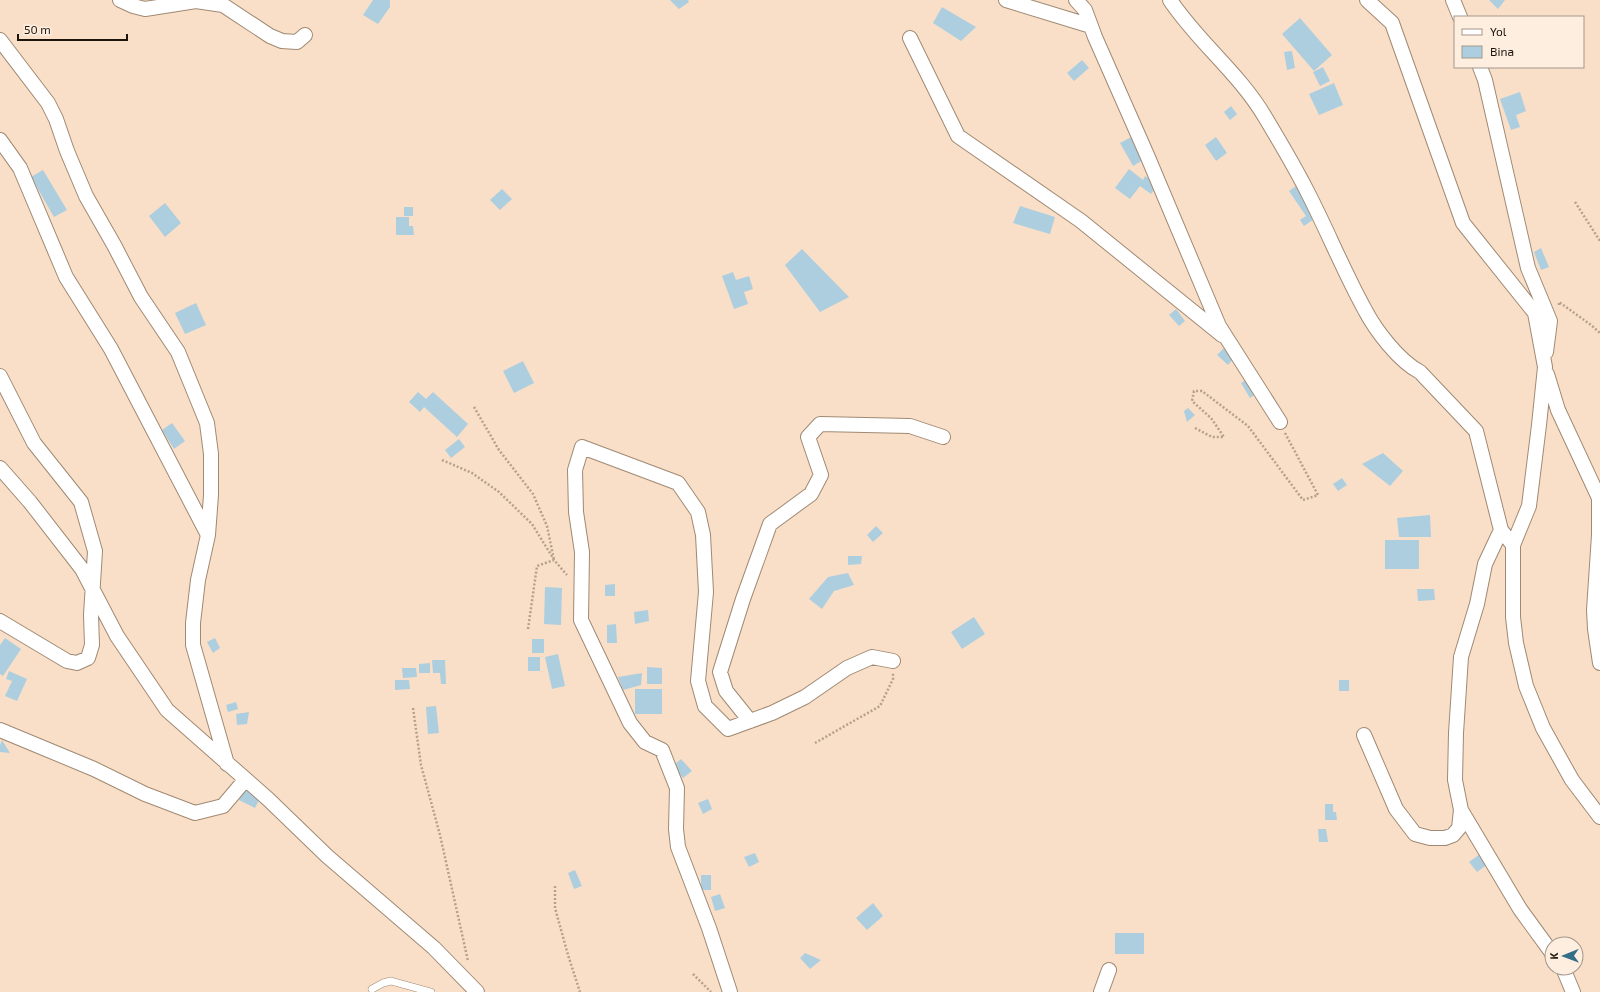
<svg xmlns="http://www.w3.org/2000/svg" width="1600" height="992" viewBox="0 0 1600 992" font-family="'Exo 2',sans-serif">
	<style>
		.building { fill: #adcedf }
		.lines { fill: none; stroke-linecap: round; stroke-linejoin: round }
		.lane-casing { stroke: #a08973; stroke-width: 8 }
		.street-casing { stroke: #a08973; stroke-width: 16 }
		.path { stroke: #b4a08d; stroke-width: 2.5; stroke-dasharray: 2 2; stroke-linecap: butt }
		.lane { stroke: #fff; stroke-width: 7 }
		.street { stroke: #fff; stroke-width: 14 }
	</style>
	<rect width="100%" height="100%" fill="#f9dfc8"/>
	<!-- building -->
	<path class="building" d="M373 0H390V7L378 24 363 15Z
		M670 0H688L689 2 679 9Z
		M1489 0H1505L1498 9Z
		M942 7 976 27 961 41 933 23Z
		M1300 18 1332 55 1314 71 1282 34Z
		M1292 51 1295 68 1287 70 1284 52Z
		M1082 60 1089 68 1074 81 1067 73Z
		M1323 67 1330 81 1320 86 1313 72Z
		M1334 83 1343 105 1319 115 1309 94Z
		M1520 92 1526 111 1516 115 1520 127 1511 130 1500 99Z
		M1231 106 1237 114 1230 120 1224 112Z
		M1135 135 1148 157 1133 166 1120 143Z
		M1216 137 1227 153 1216 161 1205 145Z
		M1129 169 1143 180 1145 176 1157 185 1151 194 1140 186 1130 199 1115 188Z
		M43 170 67 210 54 217 31 177Z
		M1296 186 1317 217 1304 226 1300 220 1306 216 1289 191Z
		M502 189 512 199 500 210 490 200Z
		M165 203 181 223 165 237 149 216Z
		M1020 206 1055 217 1050 234 1013 223Z
		M404 207H413V216H404Z
		M396 217H409V226H413L414 235H396Z
		M1541 248 1549 267 1541 270 1534 252Z
		M802 249 849 297 820 312 785 265Z
		M733 272 736 280 749 276 753 289 744 292 748 304 734 309 722 276Z
		M196 303 206 325 185 334 175 313Z
		M1176 309 1185 321 1179 326 1169 315Z
		M1225 347 1235 357 1228 365 1217 355Z
		M523 361 534 383 514 393 503 371Z
		M1247 379 1257 393 1250 398 1241 383Z
		M418 392 426 399 433 392 468 424 457 437 424 407 420 412 409 402Z
		M1188 408 1195 415 1187 422 1184 411Z
		M172 423 185 441 174 449 162 430Z
		M459 439 465 447 451 458 445 450Z
		M1383 453 1403 471 1390 486 1362 464Z
		M1342 478 1347 485 1338 491 1333 484Z
		M1430 515 1431 537H1399L1397 518Z
		M876 526 883 533 873 542 867 535Z
		M1385 540H1419V569H1385Z
		M848 556H862L861 564 848 565Z
		M848 573 854 585 834 591 822 609 809 599 828 577Z
		M615 584V596H605V585Z
		M545 587 562 588 561 625 544 624Z
		M1417 589H1434L1435 600 1418 601Z
		M648 610 649 621 635 624 634 612Z
		M974 617 985 634 962 649 951 632Z
		M616 624 617 643H607V625Z
		M5 638 21 649 3 676 0 674V645Z
		M215 638 220 648 213 653 207 642Z
		M532 639H544V653H532Z
		M558 654 565 686 552 689 545 657Z
		M528 657H540V671H528Z
		M432 660H445L446 684H441L440 673H433Z
		M430 663V673H419V664Z
		M647 667 662 668V684H647Z
		M402 668H416L417 677 403 678Z
		M9 671 27 679 17 701 5 696 12 681 6 679Z
		M642 673 641 685 623 690 618 677Z
		M395 680H409L410 689 395 690Z
		M1339 680H1349V691H1339Z
		M635 689H662V714H635Z
		M236 702 238 709 228 712 226 705Z
		M436 706 439 733 428 734 426 707Z
		M249 712 247 724 237 725 236 714Z
		M2 740 10 753 0 752V745Z
		M681 759 692 771 683 778 673 766Z
		M245 788 261 796 255 808 239 800Z
		M708 799 712 809 703 814 698 803Z
		M1325 804H1333V812H1336L1337 820H1325Z
		M1318 829H1326L1328 842H1319Z
		M755 853 759 862 749 867 744 857Z
		M1480 854 1488 864 1477 872 1469 862Z
		M575 870 582 886 574 889 568 873Z
		M701 875H711V890H701Z
		M720 894 725 908 715 911 711 897Z
		M873 903 883 916 867 930 856 918Z
		M1115 933H1144V954H1115Z
		M805 953 821 960 810 969 800 958Z"/>
	<g class="lines">
		<!-- lane casing -->
		<g class="lane-casing">
			<path id="lane" d="M372 989 383 983 391 981 431 992"/>
		</g>
		<!-- street casing -->
		<g class="street-casing">
			<path id="street" d="M120 0 133 6 145 9 196 1 223 5 270 36 282 41 297 42 305 35
				M1006 0 1091 26
				M1076 0 1085 10 1095 37 1147 155 1219 326 1280 422
				M1170 0C1198 42 1239 73 1265 117 1280 142 1295 167 1308 193 1328 232 1344 272 1365 310 1376 331 1399 361 1420 372L1476 431 1501 530 1513 545
				M1367 0 1392 23 1463 223 1535 313 1545 367 1539 425 1529 506 1513 545V617L1516 643 1526 686 1543 728 1572 780 1600 817
				M1453 0 1460 17
				M910 38 958 136 1081 221 1222 335
				M0 40 48 103 56 119 67 151 86 196 114 245 141 297 178 352 207 423 211 454V495L208 535 198 580 193 623V645L227 764
				M1480 67 1485 80 1528 268 1550 321 1546 352
				M0 140 20 168 66 277 111 349 208 535
				M1547 374 1558 410 1599 498V535L1594 610 1595 629 1600 663
				M0 376 34 443 81 502 95 551 91 615 92 645 88 658 77 663 67 661 0 621
				M0 468 30 502 82 569 117 636 167 710 268 799 327 856 434 948 477 992
				M750 721 726 691 720 672 743 599 770 524 811 494 821 475 808 437 820 424 910 426 943 437
				M0 730 94 769 145 794 195 813 223 806 245 780
				M1364 735 1396 809 1415 834 1430 838H1445L1453 835 1459 828 1461 810 1455 780 1456 733 1461 657 1477 604 1485 564 1501 530
				M1461 810 1520 909 1552 953
				M1563 968 1573 992
				M730 992 709 928 678 847 676 829 677 788 662 750 645 742 630 723 581 620 582 552 576 512 575 470 582 447 678 483 698 512 703 535 706 592 698 681 705 706 728 729 772 713 805 697 847 668 872 657 893 661
				M1101 992 1109 970"/>
		</g>
		<!-- path -->
		<path class="path" d="M1575 202 1600 241
			M1559 305V302L1591 325 1600 333
			M474 407 499 450 533 494 547 526 554 560
			M1195 428 1212 437H1224L1211 418 1192 401 1194 391H1202L1248 426 1303 500 1318 495 1285 433
			M442 460 472 473 499 492 532 524 553 558
			M528 629 537 566 554 560 567 575
			M413 708 421 765 440 835 468 961
			M815 743 880 706 893 679V673
			M555 886V908L568 955 580 992
			M693 974 711 992"/>
		<!-- lane -->
		<use href="#lane" class="lane"/>
		<!-- street -->
		<use href="#street" class="street"/>
	</g>
	<!-- legend -->
	<rect x="1454" y="16" width="130" height="52" fill="#feeee0" stroke="#a4978b"/>
	<rect x="1462" y="29" width="20" height="6" fill="#ffffff" stroke="#a4978b"/>
	<text x="1490" y="36" font-size="12" fill="#1c140b">Yol</text>
	<rect x="1462" y="46" width="20" height="12" fill="#adcedf" stroke="#a4978b"/>
	<text x="1490" y="56" font-size="12" fill="#1c140b">Bina</text>
	<!-- north arrow -->
	<g transform="translate(1564 956) rotate(269)"><circle r="19" fill="#feeee0" stroke="#a4978b"/>
	<path d="M0-3L7 15L0 10L-7 15Z" fill="#356e88"/>
	<text y="-6" font-size="11" font-weight="bold" text-anchor="middle" fill="#1c140b">K</text>
	</g>
	<!-- scale -->
	<path d="M18 34v6h109v-6" fill="none" stroke="#1c140b" stroke-width="2"/>
	<text x="24" y="34" font-size="12" fill="#1c140b" stroke="#feeee0" stroke-width="3" paint-order="stroke">50 m</text>
</svg>
